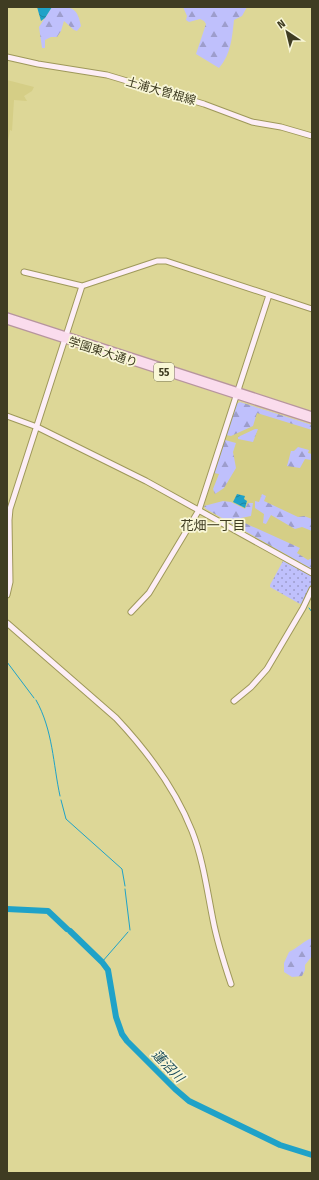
<svg xmlns="http://www.w3.org/2000/svg" width="319" height="1180" viewBox="0 0 319 1180" font-family="'Fira Sans Condensed','Noto Sans JP',sans-serif">
	<style>
		.built { fill: #d5ce86 }
		.forest { fill: url(#forest-firs) }
		.park { fill: url(#park-dots) }
		.water { fill: url(#water-waves) }
		.lines { fill: none; stroke-linecap: round; stroke-linejoin: round }
		.stream { stroke: #1fa2c8; stroke-width: 1 }
		.river { stroke: #1fa2c8; stroke-width: 6 }
		.secondary-casing { stroke: #9e985a; stroke-width: 7 }
		.primary-casing { stroke: #b7959e; stroke-width: 8 }
		.secondary { stroke: #fdeef6; stroke-width: 5 }
		.primary { stroke: #fadced; stroke-width: 5.5 }
		.labels { text-anchor: middle; dominant-baseline: central; stroke-width: 3.5; stroke-linejoin: round; paint-order: stroke }
		.shield { fill: #f9f7d7; stroke: #777458; stroke-width: 1 }
		.shield-label { font-size: 11px; font-weight: bold; fill: #3f3c22 }
		.street-label { font-size: 12px; fill: #3f3c22; stroke: #f9f7d7 }
		.neighbourhood-label { font-size: 13px; fill: #3f3c22; stroke: #f9f7d7 }
		.water-label { font-size: 13px; font-style: italic; fill: #1a4c5c; stroke: #f9f7d7 }
	</style>
	<defs>
		<pattern id="forest-firs" width="22" height="20" patternUnits="userSpaceOnUse"><rect width="22" height="20" fill="#bfc0fc"/><path d="M5 1l3.5 6h-7zM16 11l3.5 6h-7z" fill="#9d9dcc"/></pattern>
		<pattern id="park-dots" width="8" height="8" patternUnits="userSpaceOnUse"><rect width="8" height="8" fill="#bfc0fc"/><path d="M2 2h.1M6 6h.1" fill="none" stroke="#9d9dcc" stroke-width="1.8" stroke-linecap="round"/></pattern>
		<pattern id="water-waves" width="16" height="10" patternUnits="userSpaceOnUse"><rect width="16" height="10" fill="#1fa2c8"/><path d="M0 5q4-4 8 0t8 0" fill="none" stroke="#1d85a2"/></pattern>
	</defs>
	<rect width="100%" height="100%" fill="#ddd797"/>
	<!-- built -->
	<path class="built" d="M7 80 34 87 32 91 24 96 27 101 14 100 12 131 10 130 8 141Z
		M240 402 312 425V569L206 509 204 506 236 404Z"/>
	<!-- forest -->
	<path class="forest" d="M52 7C70 7 77 5 81 26L77 31 74 30 64 21 61 31 57 37H51L45 40V48H42L39 27Z
		M183 7H247L242 16 234 20C232 38 231 54 219 68L196 54 206 24 204 21 200 19 189 22 186 20 187 16Z
		M240 402 312 425V430L257 413 253 426 231 436 226 435 236 404Z
		M255 429H258L253 442 238 439V437Z
		M225 440 236 443 233 452 236 468 224 488 215 494 213 489 219 474 214 473Z
		M298 447 309 450 308 453 312 454 311 460 305 459 300 468 287 466 291 451H294Z
		M262 494 266 496 264 501 298 517 304 516 312 519V531L302 527 295 529 271 515 266 524 263 523 264 514 255 508V501L259 502Z
		M223 501 231 502 245 509 248 503H253L251 516 241 518V521L251 526 256 528 300 548 297 553 308 560 312 558V569L206 509 204 506Z
		M312 938V956L305 965V970L302 976 292 977 284 972V963L289 952C298 948 303 941 312 938Z"/>
	<!-- park -->
	<path class="park" d="M283 561 312 576V583L302 604H300L270 587V585Z"/>
	<!-- water -->
	<path class="water" d="M37 7H52L45 18 41 21Z
		M237 494 245 496 244 499 247 501 245 508 233 502Z"/>
	<g class="lines">
		<!-- stream -->
		<path class="stream" d="M309 608 312 612
			M7 662 34 698
			M36 700C53 730 53 764 60 796
			M61 800 66 819 122 869 125 886
			M125 889 130 930
			M102 962 128 932"/>
		<!-- river -->
		<path class="river" d="M7 909 48 911 67 929
			M70 931 102 962 108 970 116 1017 122 1034 127 1041 175 1089 189 1101 280 1145 312 1155"/>
		<!-- secondary casing -->
		<g class="secondary-casing">
			<path id="secondary" d="M7 57 38 64 107 75 204 104 252 122 281 127 312 136
				M24 272 82 286 157 261H166L312 309
				M7 416 37 427 146 481 312 573
				M7 595 10 582 9 520 10 509 82 286
				M131 612 149 593 199 510 269 295
				M7 623 116 718C148 752 175 788 192 831 203 859 207 890 213 920 217 941 224 963 231 984
				M234 701 251 687 267 669 303 608 312 589"/>
		</g>
		<!-- primary casing -->
		<g class="primary-casing">
			<path id="primary" d="M7 316 312 415
				M7 321 312 420"/>
		</g>
		<!-- secondary -->
		<use href="#secondary" class="secondary"/>
		<!-- primary -->
		<use href="#primary" class="primary"/>
	</g>
	<g class="labels">
		<!-- shield labels -->
		<rect class="shield" x="154" y="363" width="20" height="18" rx="3"/>
		<g class="shield-label">
			<text x="164" y="372">55</text>
		</g>
		<!-- street labels -->
		<g class="street-label">
			<text transform="translate(161 91) rotate(16)">土浦大曽根線</text>
			<text transform="translate(103 352) rotate(18)">学園東大通り</text>
		</g>
		<!-- neighbourhood labels -->
		<g class="neighbourhood-label">
			<text x="213" y="525">花畑一丁目</text>
		</g>
		<!-- water labels -->
		<g class="water-label">
			<text transform="translate(168 1066) rotate(46)">蓮沼川</text>
		</g>
	</g>
	<!-- border -->
	<rect width="319" height="1180" fill="none" stroke="#3f3c22" stroke-width="16"/>
	<!-- north arrow -->
	<g transform="translate(287 32) rotate(325)" stroke="#f9f7d7" stroke-width="3" paint-order="stroke">
	<path d="M0-3L7 15L0 10L-7 15Z" fill="#3f3c22"/>
	<text y="-6" font-size="11" font-weight="bold" text-anchor="middle" fill="#3f3c22">N</text>
	</g>
</svg>
